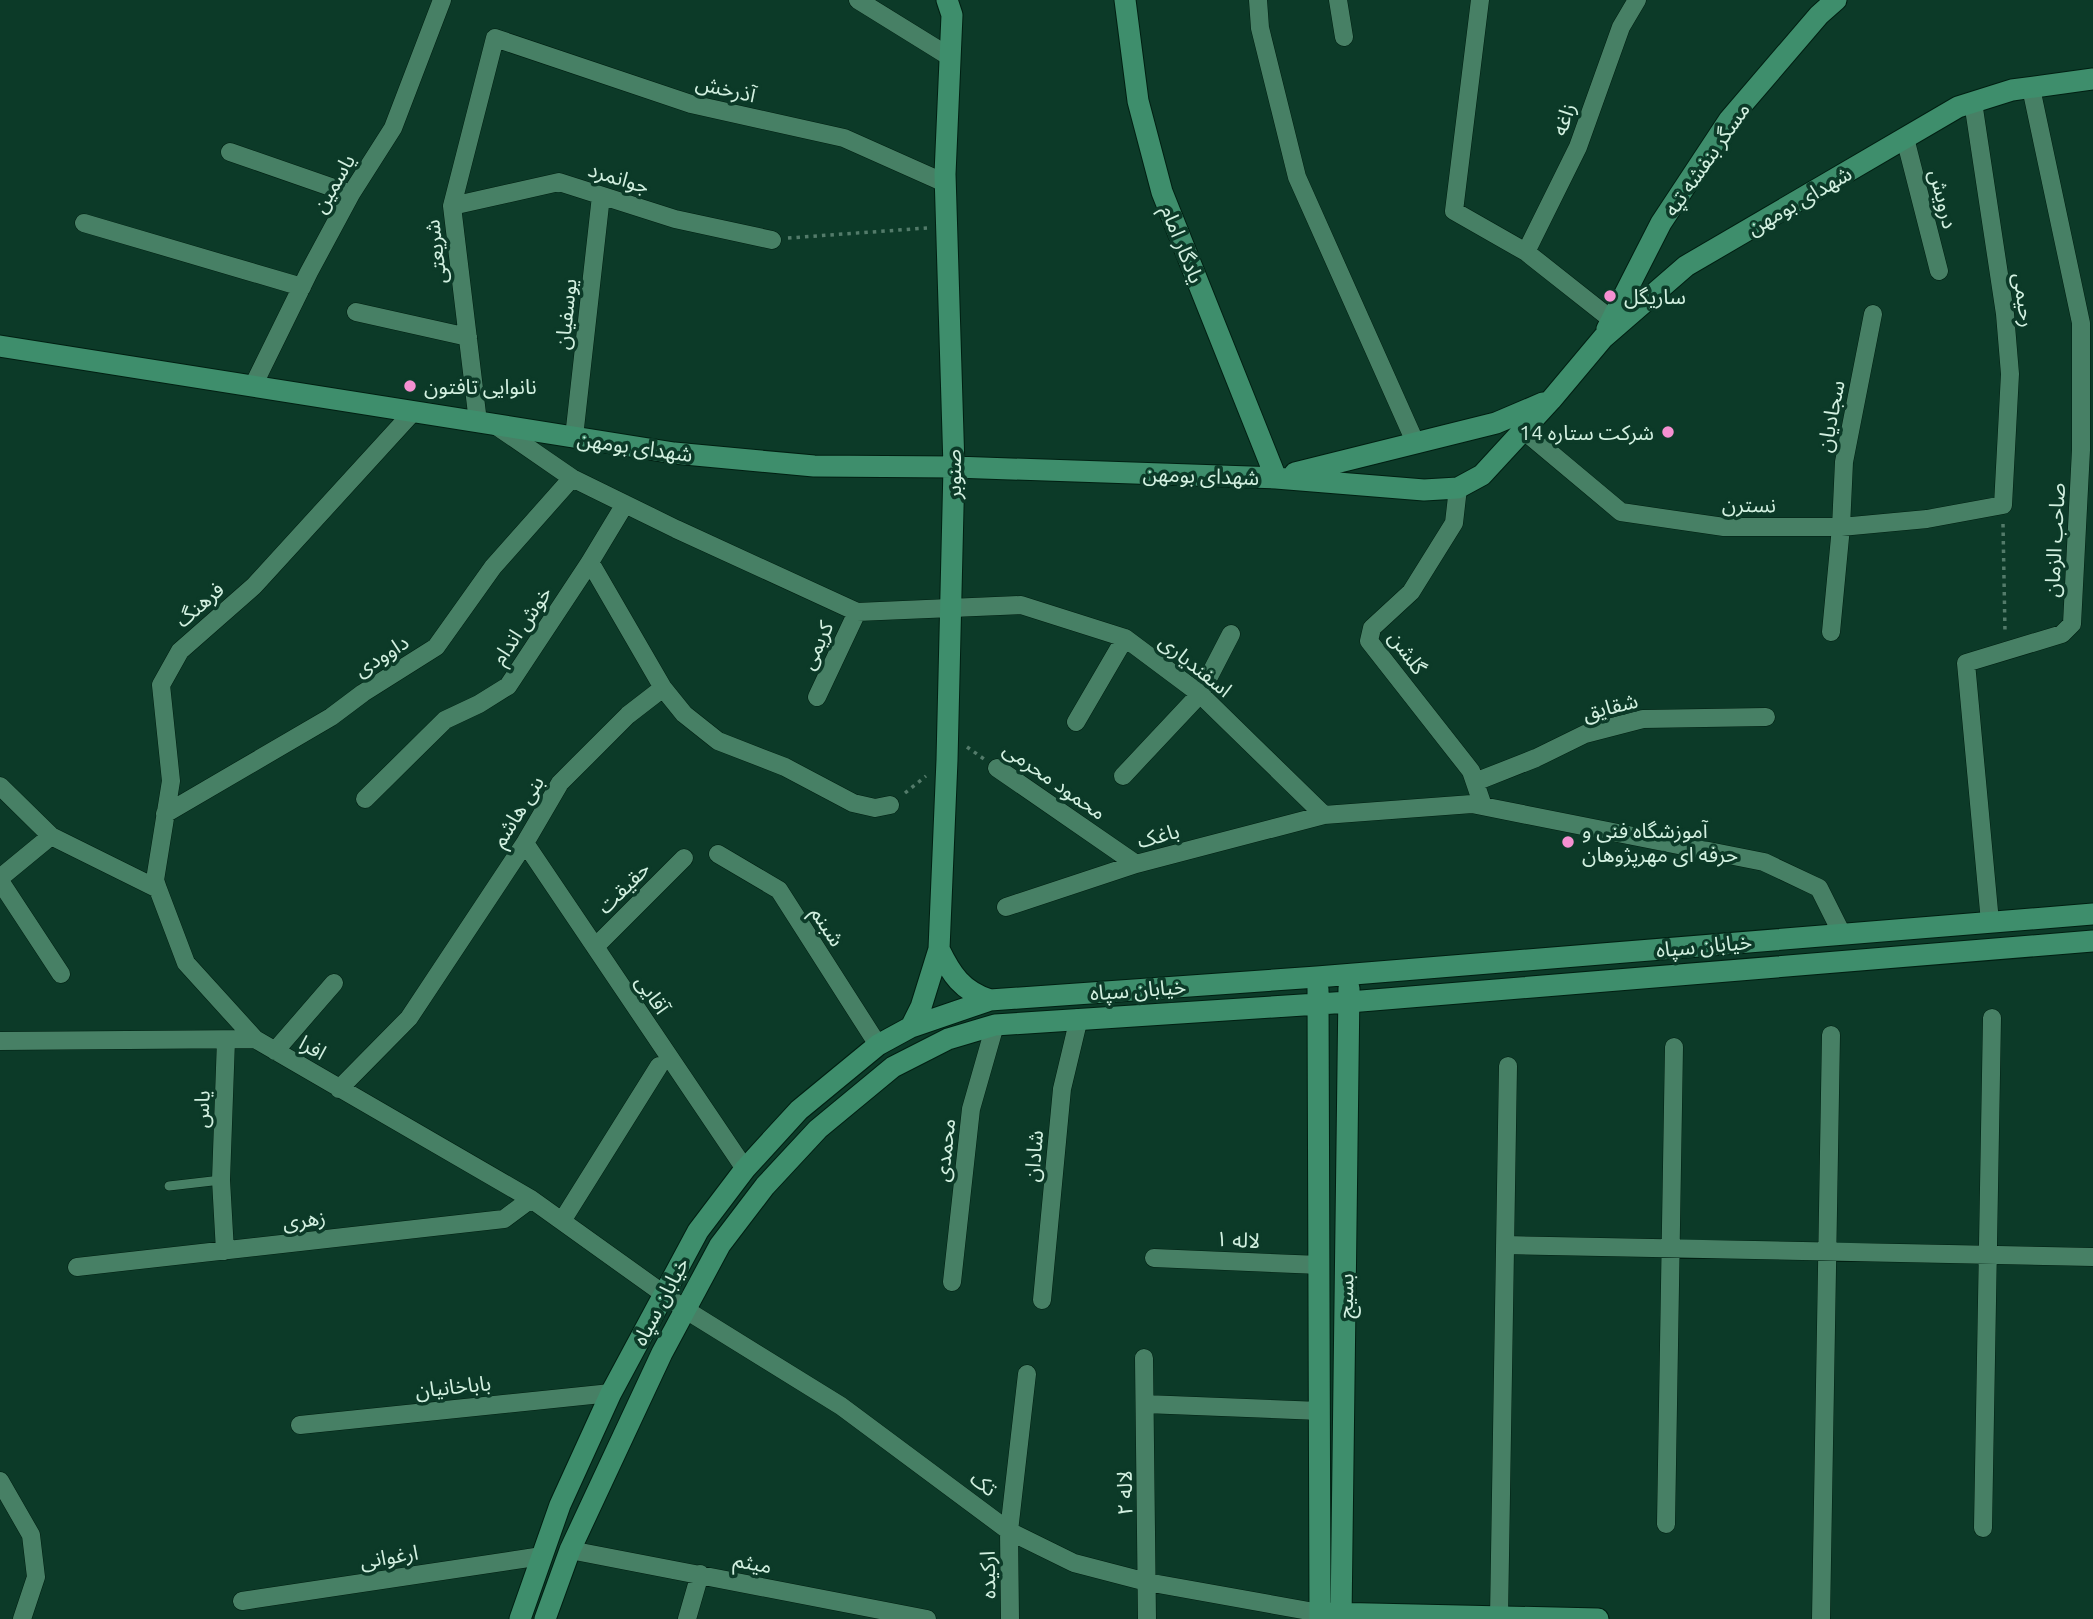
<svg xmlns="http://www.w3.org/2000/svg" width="2093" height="1619" viewBox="0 0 2093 1619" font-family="Ubuntu,'Noto Sans Arabic',sans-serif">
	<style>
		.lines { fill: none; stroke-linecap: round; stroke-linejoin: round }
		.lane-casing { stroke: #011f12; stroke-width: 10 }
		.street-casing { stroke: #011f12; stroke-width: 19 }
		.secondary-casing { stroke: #011f12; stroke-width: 23 }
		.path { stroke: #537b6a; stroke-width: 3.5; stroke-dasharray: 3.5 5; stroke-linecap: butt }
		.lane { stroke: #478065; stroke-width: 9 }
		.street { stroke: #478065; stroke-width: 18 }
		.secondary { stroke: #3e8e6c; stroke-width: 21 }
		.poi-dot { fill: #f590d1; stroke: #0c3a28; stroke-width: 2.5 }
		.labels { text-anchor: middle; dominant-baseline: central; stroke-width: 7; stroke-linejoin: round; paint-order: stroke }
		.street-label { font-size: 21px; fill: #d2f0e0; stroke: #0c3a28 }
		.poi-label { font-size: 21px; fill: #d2f0e0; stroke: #0c3a28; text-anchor: start }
	</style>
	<rect width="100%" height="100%" fill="#0c3a28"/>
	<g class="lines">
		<!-- lane casing -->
		<g class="lane-casing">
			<path id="lane" d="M169 1186 221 1180"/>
		</g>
		<!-- street casing -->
		<g class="street-casing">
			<path id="street" d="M858 0 950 57
				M1258 0 1260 28 1297 177 1416 444
				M1338 0 1344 37
				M1480 0 1454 211 1526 252 1612 320
				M1905 138 1939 271
				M230 152 351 194
				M452 206 559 182 675 219 772 240
				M84 223 302 287
				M1526 252 1578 147 1621 27 1637 0
				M356 312 468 337
				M253 386 309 272 351 194 393 128 442 0
				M478 422 452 206 495 38 691 104 844 138 945 183
				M495 425 572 478 676 529 857 612 1021 605 1125 638 1200 694 1324 815 1472 804 1764 862 1819 888 1842 934
				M1523 430 1621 512 1724 527H1841L1927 519 2003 505 2010 374 2005 314 1973 102
				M574 437 601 196
				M1458 488 1454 523 1411 592 1372 628 1369 641 1471 771 1483 806
				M1831 632 1841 527 1844 462 1873 314
				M663 688 684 714 718 741 785 767 853 803 875 808 890 805
				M817 697 857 612
				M1076 722 1125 638
				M997 768 1136 864
				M1123 776 1200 694 1231 634
				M1475 782 1536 758 1585 734 1643 719 1766 717
				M0 786 51 836 158 889 186 963 255 1039 531 1199 686 1310 841 1406 1009 1531 1074 1563 1147 1582 1320 1613
				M365 799 445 720 479 704 508 686 590 562 625 504
				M165 814 331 717 363 693 436 647 493 567 572 478
				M525 843 745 1169
				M718 854 779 890 878 1045
				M0 878 51 836
				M0 881 61 974
				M158 889 155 880 171 781 161 685 180 651 254 586 413 412
				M1006 907 1136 864 1324 815
				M1990 922 1966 663 2062 634 2072 624 2081 450V323L2031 88
				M595 947 684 858
				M0 1041 255 1039
				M275 1051 334 983
				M339 1089 409 1018 525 843 560 783 628 715 663 688 590 562
				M562 1221 659 1066
				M1505 1245 2093 1257
				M225 1251 221 1180 226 1040
				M1154 1258 1320 1265
				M77 1267 504 1219 531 1199
				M952 1282 971 1109 995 1025
				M1042 1300 1062 1089 1079 1018
				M1144 1358 1147 1619
				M1145 1404 1320 1411
				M300 1425 611 1393
				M0 1481 31 1535 36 1577 22 1619
				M1666 1524 1674 1047
				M1983 1528 1992 1018
				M570 1550 927 1619
				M242 1601 542 1556
				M1499 1617 1508 1066
				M687 1619 700 1574
				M1010 1619 1009 1531 1027 1374
				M1821 1619 1831 1035"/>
		</g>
		<!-- secondary casing -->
		<g class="secondary-casing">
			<path id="secondary" d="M1125 0 1138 101 1162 192 1276 478
				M1607 329 1661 223 1729 120 1819 15 1836 0
				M0 346 674 453 814 466 954 467 1276 478 1424 490 1458 488 1482 475 1551 400 1603 338 1686 266 1958 107 2012 90 2093 79
				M1295 473 1496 423 1543 403
				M939 949C951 974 962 991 990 1000
				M1318 989 1320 1619
				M911 1027 921 1007 939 949 947 760 954 467 945 174 952 15 947 0
				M1327 1613 1598 1619
				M520 1619 560 1505 611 1393 698 1231 745 1169 799 1110 878 1045 911 1027 990 1000 1317 977 2093 914
				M545 1619 570 1550 662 1353 720 1245 765 1186 818 1129 893 1067 948 1039 995 1025 1349 1002 2093 941
				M1341 1619 1349 988"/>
		</g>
		<!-- path -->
		<path class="path" d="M788 238 927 228
			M2003 524 2005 632
			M967 747 984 759
			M905 793 926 776"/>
		<!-- lane -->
		<use href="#lane" class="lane"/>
		<!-- street -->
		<use href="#street" class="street"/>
		<!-- secondary -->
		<use href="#secondary" class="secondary"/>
	</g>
	<!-- markers -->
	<g class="poi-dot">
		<circle cx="1610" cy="296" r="7"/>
		<circle cx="410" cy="386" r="7"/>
		<circle cx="1668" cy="432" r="7"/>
		<circle cx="1568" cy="842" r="7"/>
	</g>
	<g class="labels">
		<!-- street labels -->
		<g class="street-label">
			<text transform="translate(726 88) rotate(13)">آذرخش</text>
			<text transform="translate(1563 119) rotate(-70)">زاغه</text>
			<text transform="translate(1706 159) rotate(-55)">مسگر بنفشه تپه</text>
			<text transform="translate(619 177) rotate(17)">جوانمرد</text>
			<text transform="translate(333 183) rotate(-60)">یاسمین</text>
			<text transform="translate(1944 199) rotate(76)">درویش</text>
			<text transform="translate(1799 200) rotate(-30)">شهدای بومهن</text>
			<text transform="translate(1183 244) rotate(68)">یادگار امام</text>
			<text transform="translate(435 252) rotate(-97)">شریعتی</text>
			<text transform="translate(2025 300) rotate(82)">رحیمی</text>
			<text transform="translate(565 314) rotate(-84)">یوسفیان</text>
			<text transform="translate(1830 416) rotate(-79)">سجادیان</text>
			<text transform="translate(635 446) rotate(8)">شهدای بومهن</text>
			<text transform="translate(953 474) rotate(-90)">صنوبر</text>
			<text transform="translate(1201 475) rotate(2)">شهدای بومهن</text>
			<text transform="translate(1749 504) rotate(1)">نسترن</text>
			<text transform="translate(2054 540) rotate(-87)">صاحب الزمان</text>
			<text transform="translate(199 604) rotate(-41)">فرهنگ</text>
			<text transform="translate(521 625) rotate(-56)">خوش اندام</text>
			<text transform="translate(816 645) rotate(-65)">کریمی</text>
			<text transform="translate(1408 652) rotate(54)">گلشن</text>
			<text transform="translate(381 655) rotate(-32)">داوودی</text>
			<text transform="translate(1196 665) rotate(39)">اسفندیاری</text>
			<text transform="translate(1610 706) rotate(-14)">شقایق</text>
			<text transform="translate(1055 780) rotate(35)">محمود محرمی</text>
			<text transform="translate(517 811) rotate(-58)">بنی هاشم</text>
			<text transform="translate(1158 835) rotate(-15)">باغک</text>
			<text transform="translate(623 887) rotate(-45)">حقیقت</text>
			<text transform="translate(828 926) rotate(57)">شبنم</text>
			<text transform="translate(1704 945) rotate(-5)">خیابان سپاه</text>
			<text transform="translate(1138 989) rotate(-4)">خیابان سپاه</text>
			<text transform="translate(653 994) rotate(56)">آقایی</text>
			<text transform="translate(313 1047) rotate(30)">افرا</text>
			<text transform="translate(201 1109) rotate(-88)">یاس</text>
			<text transform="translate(944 1150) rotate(-84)">محمدی</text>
			<text transform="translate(1033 1156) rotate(-85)">شادان</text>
			<text transform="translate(304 1219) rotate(-7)">زهری</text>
			<text transform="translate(1238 1239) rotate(3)">لاله ۱</text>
			<text transform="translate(1345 1296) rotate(-89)">بسیج</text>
			<text transform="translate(660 1301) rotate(-62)">خیابان سپاه</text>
			<text transform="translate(453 1386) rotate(-6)">باباخانیان</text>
			<text transform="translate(984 1483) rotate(37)">تک</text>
			<text transform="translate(1124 1493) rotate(-91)">لاله ۲</text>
			<text transform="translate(389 1556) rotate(-9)">ارغوانی</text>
			<text transform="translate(753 1562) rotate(11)">میثم</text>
			<text transform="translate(987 1575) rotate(-91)">ارکیده</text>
		</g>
		<!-- poi labels -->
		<g class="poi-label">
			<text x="1624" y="296">ساریگل</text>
			<text x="424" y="386">نانوایی تافتون</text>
			<text x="1654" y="432" text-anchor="end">شرکت ستاره 14</text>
			<text x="1582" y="830">آموزشگاه فنی و<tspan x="1582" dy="24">حرفه ای مهرپژوهان</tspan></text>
		</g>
	</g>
</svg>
